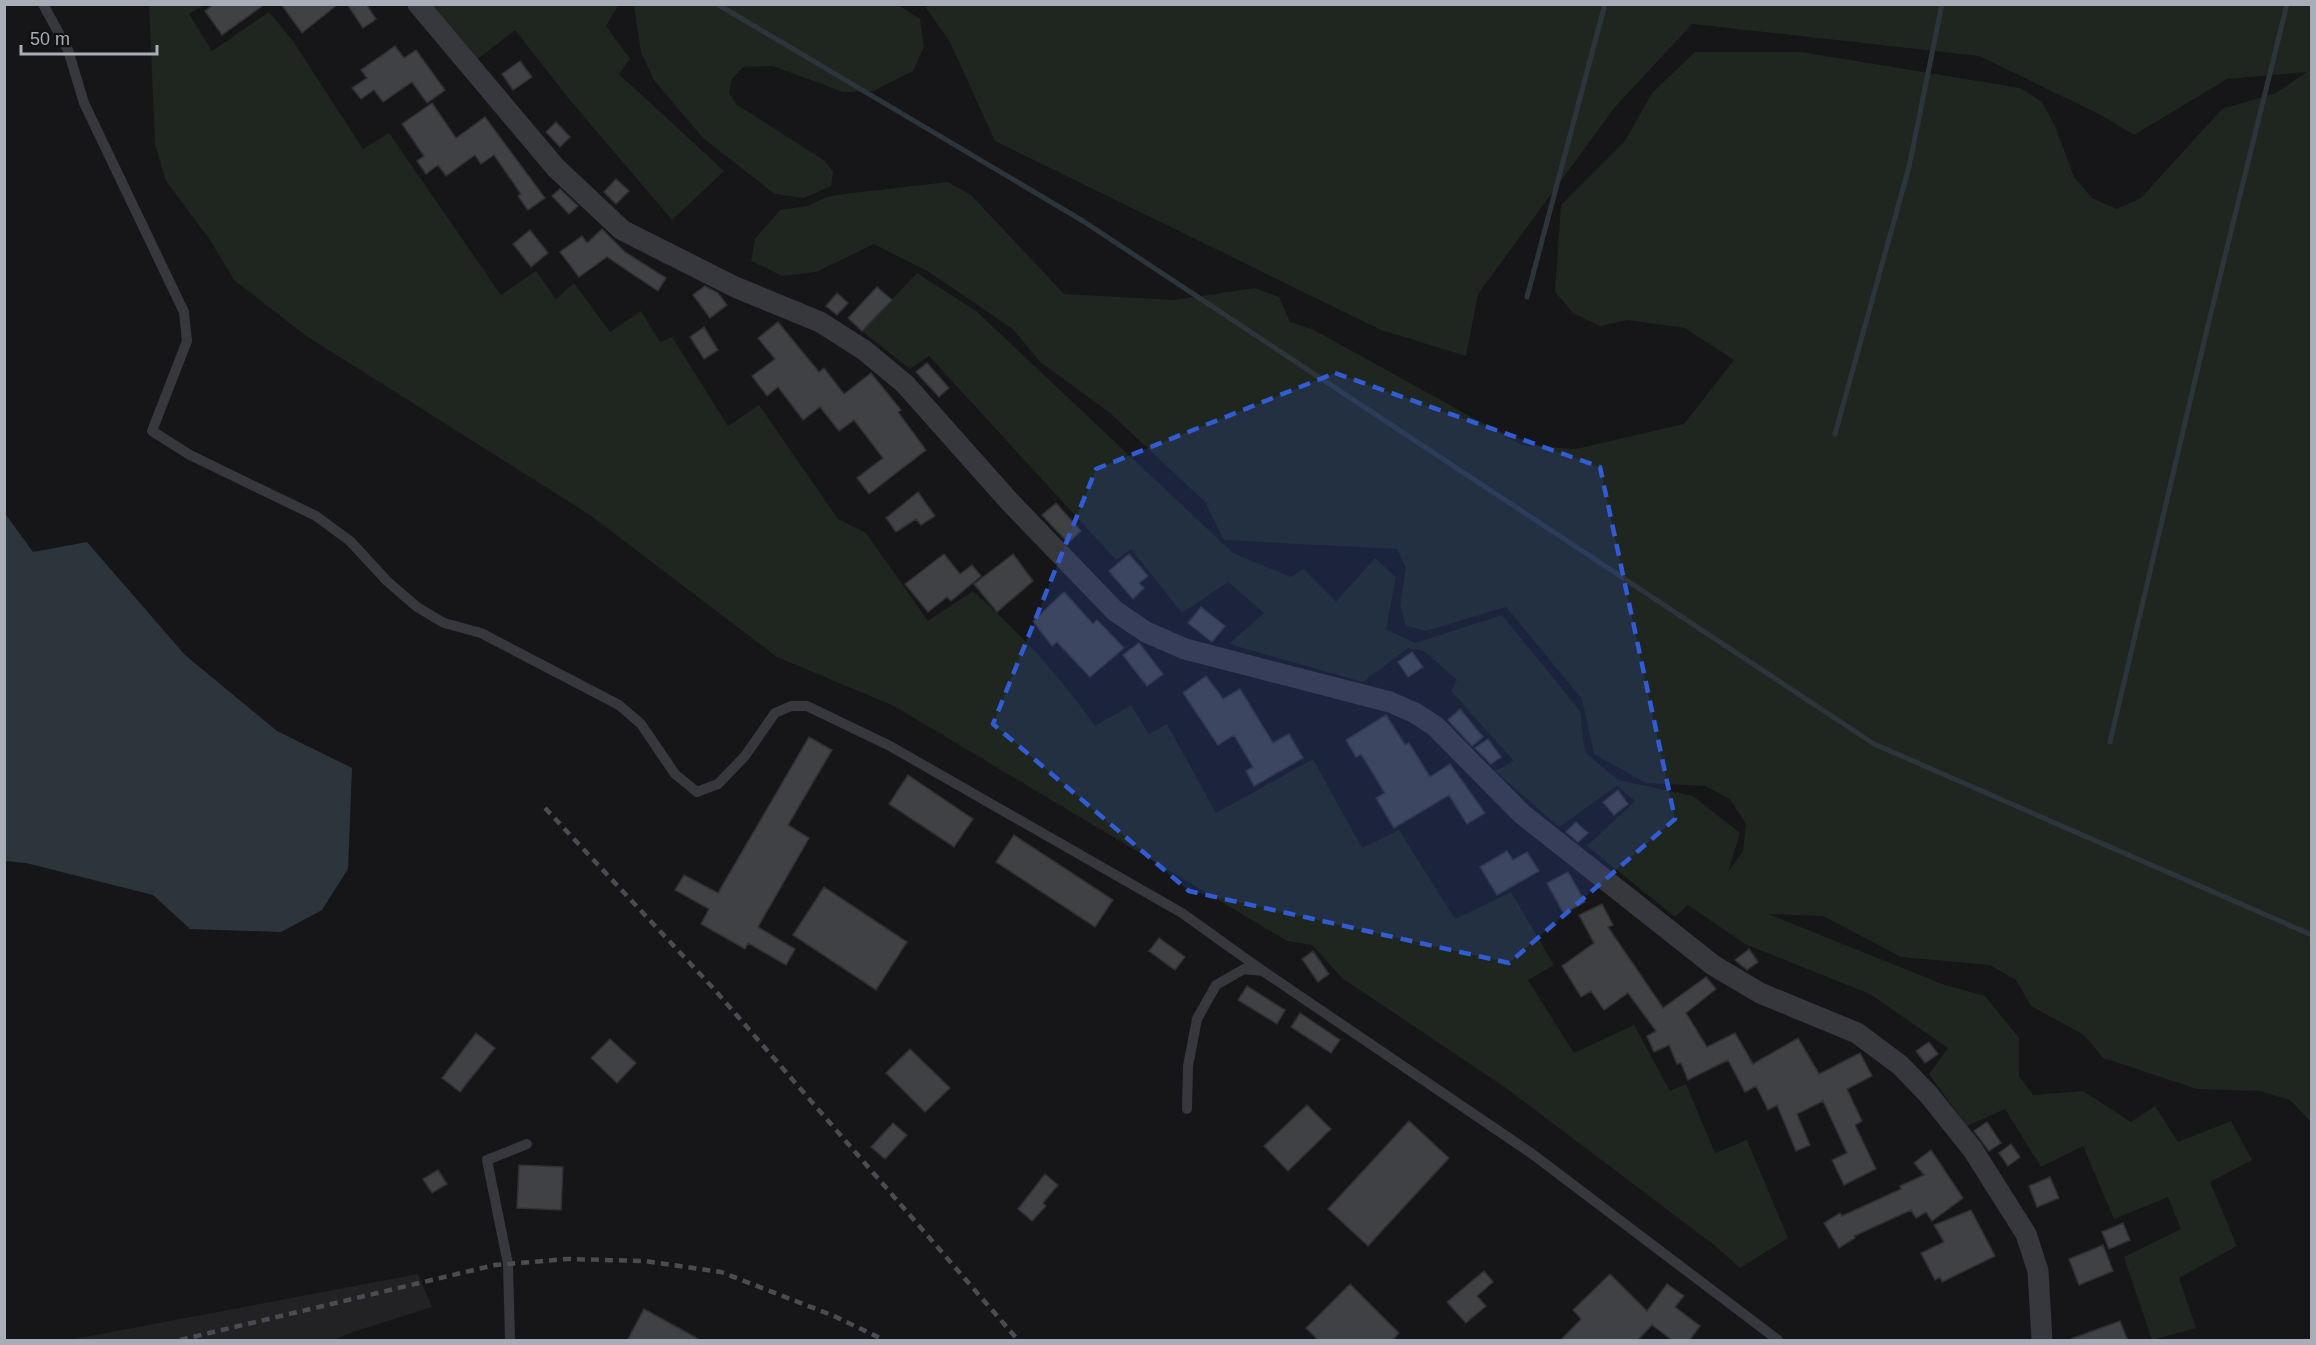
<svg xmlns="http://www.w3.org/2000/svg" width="2316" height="1345" viewBox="0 0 2316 1345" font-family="Helvetica,sans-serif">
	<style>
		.built { fill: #222225 }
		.green { fill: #1e261f }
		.water { fill: #2c353c }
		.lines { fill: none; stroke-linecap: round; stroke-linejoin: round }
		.stream { stroke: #2c353c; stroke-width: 5 }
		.building { fill: #404145; stroke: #303034; stroke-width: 1.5 }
		.service { stroke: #37383d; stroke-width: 10 }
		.minor { stroke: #37383d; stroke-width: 21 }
		.rail { stroke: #4a4c52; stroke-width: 4.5; stroke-dasharray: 8 6; stroke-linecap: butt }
		.marked { fill: #325cd3; fill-opacity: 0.2; stroke: #325cd3; stroke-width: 4.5; stroke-dasharray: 12 8; stroke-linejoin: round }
	</style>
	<rect width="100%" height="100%" fill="#161618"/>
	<!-- built -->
	<path class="built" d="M418 1274 432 1307 353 1332 334 1340H69Z"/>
	<!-- green -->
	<path class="green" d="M149 5H204L189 14 212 51 269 12 293 41 363 149 389 133 501 295 536 271 556 299 574 283 610 332 641 311 660 342 672 337 728 426 759 405 838 519 866 533 928 621 973 591C1019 632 1060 676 1095 726L1131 705 1149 734 1167 724 1216 813 1313 759 1362 848 1399 830 1455 919 1511 892 1554 965 1528 980 1574 1053 1634 1025 1670 1091 1686 1084 1715 1153 1747 1140 1788 1238 1740 1268 1714 1245 1506 1088 1342 978 1312 945 1287 941 894 706 777 657 590 515 305 335 234 280 210 240 166 181 155 144Z
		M429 5H618L606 26 630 59 619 74 724 171 672 220 569 99 515 30 475 61Z
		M634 5H898L920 19 924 47 913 71 873 91 843 92 773 66 743 67 732 79 729 93 736 104 825 161 833 172 831 186 804 198 775 194 703 138 654 80 641 52Z
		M924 5H2311V1122L2290 1100 2260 1091 2197 1089 2103 1058 2084 1035 2031 1006 2016 980 1990 965 1901 957 1823 916 1768 914 1945 985 1985 996 2019 1038V1076L2033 1095 2083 1091 2131 1122 2155 1106 2178 1142 2231 1121 2252 1160 2210 1182 2237 1246 2179 1278 2196 1328 2152 1340 2124 1257 2181 1229 2168 1197 2114 1219 2083 1146 2041 1167 2005 1109 1967 1126 1929 1074 1948 1048 1870 994 1745 944 1688 905 1675 917 1587 846 1635 801 1617 786 1559 827 1495 771 1514 761 1451 691 1457 680 1424 651 1408 648 1363 682 1229 644 1264 613 1228 582 1182 613 1131 549 1116 560 929 356 910 369 862 331 917 273 976 311 1233 553 1291 577 1303 569 1336 602 1375 558 1396 577 1386 629 1415 643 1502 615 1580 711 1585 752 1618 780 1693 796 1740 833 1728 872 1743 851 1746 824 1730 799 1705 786 1646 783 1594 754 1582 699 1506 607 1426 631 1406 626 1400 606 1406 568 1397 549 1224 540 1205 502 1109 412 1040 362 1013 329 929 272 874 244 816 272 782 276 751 261 755 239 780 210 808 206 826 197 844 194 948 182 971 195 1064 294 1174 300 1255 288 1279 297 1290 322 1314 330 1522 445 1576 449 1684 424 1734 360 1685 328 1628 320 1600 326 1574 314 1555 292 1561 205 1625 141 1652 93 1695 52H1801L2020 88 2042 102 2055 126 2074 177 2092 198 2117 209 2141 198 2222 109 2276 93 2307 72 2227 79 2134 135 2101 115 1979 56 1692 24 1615 107 1478 294 1466 356 1381 330 995 141 950 42Z"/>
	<!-- water -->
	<path class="water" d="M4 512 33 552 87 542 185 655 277 731 352 768 348 869 322 910 281 932 190 929 153 895 26 863 5 861Z"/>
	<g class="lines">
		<!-- stream -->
		<path class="stream" d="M717 4 1083 221 1874 744 2312 935
			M1527 297 1605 4
			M1835 434 1909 167 1942 4
			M2110 742 2208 325 2287 4"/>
	</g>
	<!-- building -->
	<path class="building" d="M214 4H265L222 35 205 11Z
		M281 4H338L302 33Z
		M347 4H366L376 19 363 28Z
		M395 46 404 58 416 50 445 90 427 103 412 82 383 102 374 90 361 99 352 88 367 78 361 70Z
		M520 61 532 77 513 90 502 74Z
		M432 103 456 138 485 117 545 198 528 210 518 196 521 194 494 155 481 164 475 155 446 176 438 165 426 174 417 161 424 156 402 124Z
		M556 122 570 137 560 147 546 132Z
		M616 179 629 191 616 204 604 192Z
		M560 189 578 206 569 214 552 196Z
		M602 229 625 252 666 278 658 291 607 257 579 277 560 252 582 236 587 243Z
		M530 230 548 253 531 267 513 244Z
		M705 286 718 293 727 305 710 318 693 295Z
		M877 287 892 300 862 331 848 318Z
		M837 293 848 303 837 315 826 306Z
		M778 322 819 372 824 368 844 394 871 373 901 410 898 412 926 450 869 494 857 478 883 458 854 420 839 431 820 407 803 420 778 387 767 396 752 376 775 359 758 338Z
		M704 327 718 350 704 359 690 337Z
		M927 363 949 388 939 397 916 372Z
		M918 492 935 516 921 525 916 519 896 532 886 518Z
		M1056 503 1081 531 1068 543 1042 515Z
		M944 554 960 574 972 565 981 576 951 601 947 597 928 612 905 584Z
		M1013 554 1033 581 997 612 974 584Z
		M1129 554 1148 576 1139 583 1144 588 1133 599 1109 571Z
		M1064 592 1093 624 1097 620 1124 648 1090 677 1057 642 1052 646 1033 621Z
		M1201 607 1225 626 1212 642 1188 623Z
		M1139 643 1163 674 1147 686 1123 655Z
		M1412 652 1423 667 1408 677 1398 662Z
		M1206 676 1223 699 1240 689 1273 743 1289 734 1303 758 1254 786 1246 771 1253 767 1234 735 1218 745 1183 693Z
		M1460 709 1483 737 1472 746 1448 720Z
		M1386 715 1405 745 1409 743 1430 777 1450 764 1485 813 1467 824 1449 795 1394 828 1376 798 1385 793 1361 754 1356 757 1346 740Z
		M809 737 832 750 788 825 809 838 758 927 795 949 786 965 748 943 745 949 701 924 709 909 675 890 684 875 718 893Z
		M1488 739 1501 757 1491 764 1475 748Z
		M908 775 973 819 954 847 889 804Z
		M1618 790 1628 804 1614 815 1603 802Z
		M1576 822 1588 833 1578 842 1566 832Z
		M1014 835 1113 900 1095 927 996 862Z
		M1507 851 1513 860 1527 852 1539 871 1497 895 1480 867Z
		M1568 872 1585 902 1564 914 1547 883Z
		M824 887 907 942 876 990 793 935Z
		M1602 904 1613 925 1608 927 1663 1008 1706 977 1716 989 1686 1013 1707 1047 1735 1033 1753 1064 1798 1038 1819 1074 1860 1053 1872 1076 1847 1089 1862 1121 1855 1125 1876 1169 1844 1185 1832 1160 1847 1153 1823 1101 1797 1114 1810 1145 1796 1151 1777 1105 1768 1110 1756 1086 1745 1092 1728 1060 1688 1080 1681 1063 1677 1064 1669 1045 1654 1052 1647 1036 1656 1031 1628 993 1604 1010 1591 991 1581 997 1562 966 1594 943 1579 915Z
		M1159 938 1185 957 1175 970 1149 951Z
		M1749 949 1758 962 1747 970 1735 960Z
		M1313 951 1329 974 1318 982 1302 959Z
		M1247 986 1285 1010 1277 1024 1238 1000Z
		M1300 1013 1340 1040 1331 1053 1291 1027Z
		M476 1033 495 1048 460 1092 442 1078Z
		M610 1039 636 1063 617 1083 591 1058Z
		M1929 1042 1938 1054 1925 1063 1916 1051Z
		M910 1049 950 1088 925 1112 886 1073Z
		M1307 1105 1331 1129 1288 1171 1264 1146Z
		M1409 1121 1449 1158 1368 1246 1328 1209Z
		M1987 1122 2001 1143 1989 1151 1974 1131Z
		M893 1123 907 1135 885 1159 871 1147Z
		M2011 1144 2020 1157 2008 1166 1999 1153Z
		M1931 1150 1963 1198 1932 1221 1926 1212 1916 1218 1911 1210 1854 1236 1855 1238 1839 1248 1824 1223 1840 1213 1842 1216 1901 1189 1900 1186 1924 1175 1914 1163Z
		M519 1165 563 1167 561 1210 517 1208Z
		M438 1170 447 1184 432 1193 423 1179Z
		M1045 1174 1058 1185 1043 1203 1046 1206 1032 1221 1018 1209Z
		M2050 1177 2059 1198 2037 1207 2029 1186Z
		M1971 1210 1995 1256 1942 1282 1940 1277 1935 1280 1921 1253 1944 1242 1934 1225Z
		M2123 1223 2130 1240 2109 1249 2102 1232Z
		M2103 1245 2113 1271 2079 1285 2069 1259Z
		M1484 1271 1493 1282 1477 1296 1486 1306 1466 1323 1447 1302Z
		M1610 1274 1647 1311 1667 1284 1684 1296 1675 1307 1700 1326 1689 1341H1673L1652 1325 1637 1341H1560L1581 1319 1573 1310Z
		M1350 1284 1399 1333 1392 1341H1319L1306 1328Z
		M644 1309 702 1341H627Z
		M2120 1321 2128 1341H2072L2071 1339Z"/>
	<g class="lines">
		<!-- service -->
		<path class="service" d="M43 4 68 50 84 103 184 312 187 341 152 431 190 455 316 516 350 541 387 581 417 607 444 623 481 633 619 705 641 724 675 774 697 792 718 784 745 756 775 713 791 706H807L890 746 1182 913 1263 971
			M1187 1109 1188 1066 1197 1019 1216 985 1244 969 1263 971 1531 1153 1778 1340
			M510 1340 508 1264 487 1160 527 1144"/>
		<!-- minor -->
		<path class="minor" d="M418 4 556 168 622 230 735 287 820 322 864 350 905 384 1009 501 1115 611 1146 632 1185 649 1390 702 1415 713 1435 726 1522 814 1713 965 1760 993 1857 1033 1900 1065 1929 1095 1973 1150 2026 1234 2038 1271 2042 1340"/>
		<!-- rail -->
		<path class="rail" d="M545 808 714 989 1018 1340
			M180 1340 495 1265 567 1259 645 1261 721 1272 834 1316 884 1340"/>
	</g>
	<!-- marked area -->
	<path class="marked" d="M1335 373 1600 467 1675 819 1509 963 1189 891 993 724 1096 469Z"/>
	<!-- border -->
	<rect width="2316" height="1345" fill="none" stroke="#a8adb8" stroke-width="12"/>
	<!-- scale -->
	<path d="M21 45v9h136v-9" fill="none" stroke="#a8adb8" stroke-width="3"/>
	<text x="30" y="45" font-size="18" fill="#a8adb8" stroke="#111113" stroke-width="4.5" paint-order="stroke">50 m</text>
</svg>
